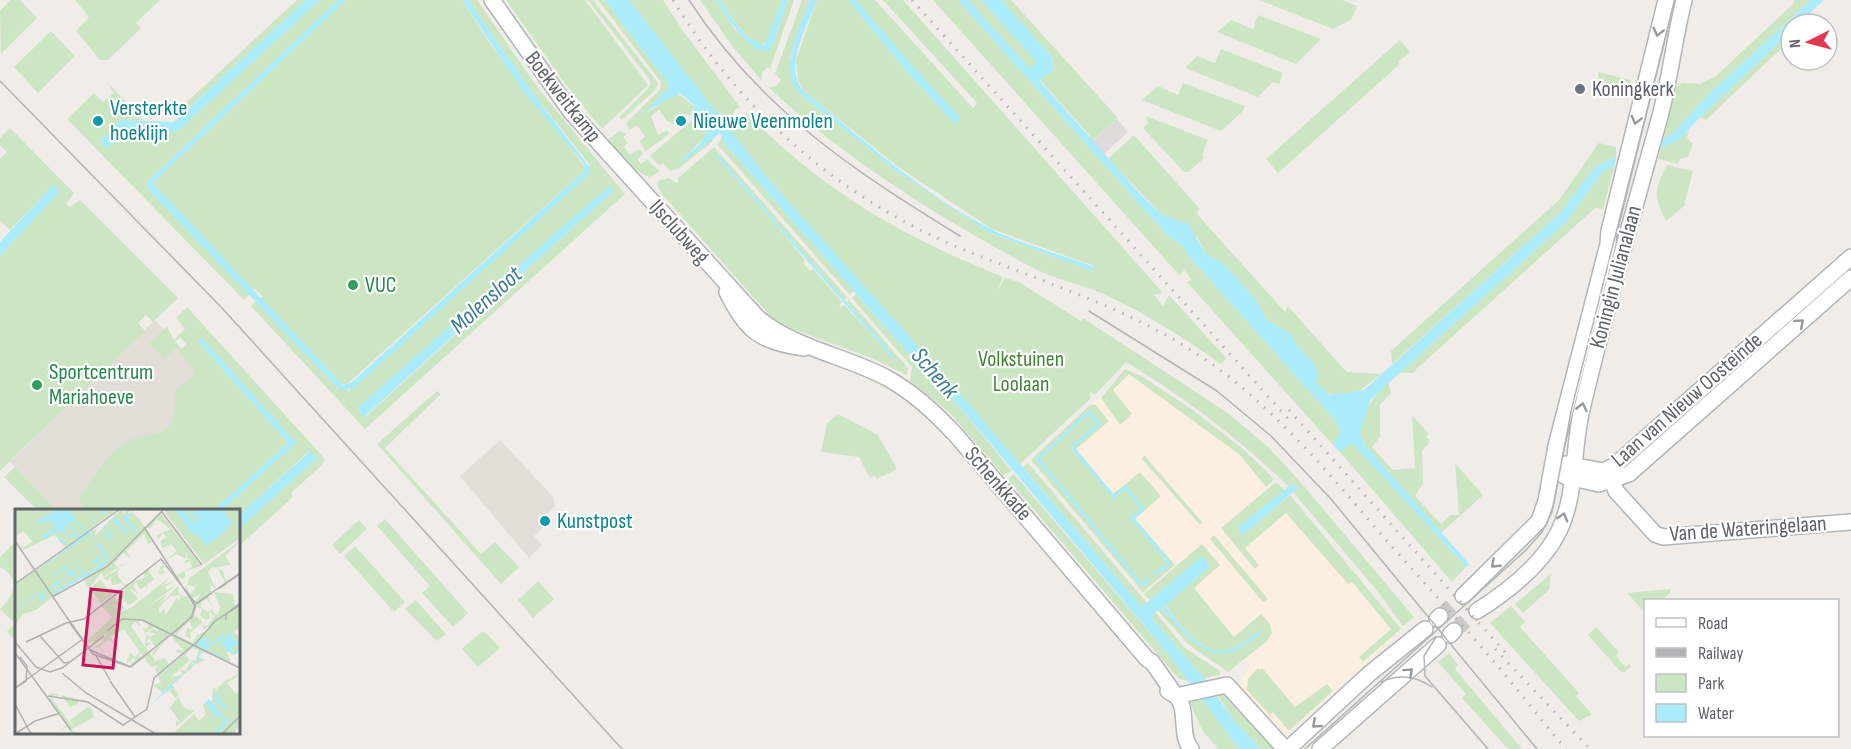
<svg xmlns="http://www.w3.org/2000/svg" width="1851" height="749" viewBox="0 0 1851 749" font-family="'Sofia Sans Condensed',sans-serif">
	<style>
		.commercial { fill: #fdefdf }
		.industrial { fill: #dfdbd9 }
		.education { fill: #e3ddd8 }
		.green { fill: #cce6c4; fill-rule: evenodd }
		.water { fill: #aaebfc }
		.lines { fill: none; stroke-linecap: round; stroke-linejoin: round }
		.stream { stroke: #aaebfc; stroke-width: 3 }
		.secondary-tunnel { stroke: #cccac7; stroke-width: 15; stroke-dasharray: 15 8; stroke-linecap: butt }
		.secondary-casing { stroke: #b1b6b9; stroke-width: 18 }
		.secondary { stroke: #fff; stroke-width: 15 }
		.tram { stroke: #b3b4b5; stroke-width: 1.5 }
		.rail { stroke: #b3b4b5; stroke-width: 3; stroke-dasharray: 1.5 8; stroke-linecap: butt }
		.oneway { stroke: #969a9c }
		.worship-dot { fill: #6b7280; stroke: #fff; stroke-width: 2 }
		.culture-dot { fill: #0f9aa8; stroke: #fff; stroke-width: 2 }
		.leisure-dot { fill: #2e9e5b; stroke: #fff; stroke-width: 2 }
		.labels { text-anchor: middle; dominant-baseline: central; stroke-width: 4.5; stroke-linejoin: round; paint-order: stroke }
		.worship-label { font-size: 22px; fill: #5b616d; stroke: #fff; text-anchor: start }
		.street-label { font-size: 22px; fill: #5e6467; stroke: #fff }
		.culture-label { font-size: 22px; fill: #0d838f; stroke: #fff; text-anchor: start }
		.leisure-label { font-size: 22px; fill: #27864d; stroke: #fff; text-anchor: start }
		.park-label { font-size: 22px; fill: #458438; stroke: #fff }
		.water-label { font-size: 24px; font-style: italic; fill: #3d7b95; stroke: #fff }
		.inset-river { fill: none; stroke: #aaebfc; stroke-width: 3 }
		.inset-road { fill: none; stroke: #b2b2b0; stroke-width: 1.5 }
		.view { fill: #c2185b; fill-opacity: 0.15; stroke: #c2185b; stroke-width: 3 }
		.inset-edge { fill: none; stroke: #5e6467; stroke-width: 3 }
	</style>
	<rect width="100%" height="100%" fill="#f0ece7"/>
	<!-- commercial -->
	<path class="commercial" d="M1130 370 1241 453 1278 496 1290 495 1401 630 1283 739 1238 687 1250 665 1057 435Z"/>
	<!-- industrial -->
	<path class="industrial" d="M1117 119 1128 132 1103 155 1092 142Z"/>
	<!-- education -->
	<path class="education" d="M155 320 182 349 187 344 270 437 190 510H57L10 462Z
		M500 440 554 498 555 506 544 516 549 522 534 536 542 545 529 558 460 476Z"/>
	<!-- green -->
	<path class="green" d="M10 0H20L37 18 1 54 0 11Z
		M75 0H160L136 23 141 28 108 60H100L76 31 89 17Z
		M297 0H306L178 118 174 114Z
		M320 0H338L147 182 149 190 250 294 244 300 67 119 94 93 103 102 114 93 107 82 143 120H121L100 141 135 133 163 134 179 130Z
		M346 0H462L491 45 585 167 584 171 346 385 341 383 259 297H263L254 288 253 291 153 183Z
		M468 0H477L538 88 625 194 365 429 251 306 256 301 337 387 349 391 588 175 589 164 532 92ZM612 189 611 193 365 417 357 409Z
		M506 0H585L648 85 602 129 566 85Z
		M588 0H593L658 83 655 90 622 120 620 117 650 86V80Z
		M598 0H605L670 86 646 113 677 93 695 107 690 115 679 114 675 118 676 125 667 121 659 110 651 116 658 135 667 130 669 134 646 151 639 141 645 137 637 125 630 130 626 123 660 90 661 82Z
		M629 0H663L683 31 740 107 735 110 726 126Z
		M700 0H716L735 30 753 46 771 49 788 0H794L770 69 767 67 762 73V81L733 47Z
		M720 0H782L767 43 761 45C742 36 732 17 720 0Z
		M802 0H810L790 57 798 92 895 170 988 232 1092 271 1094 266 992 229 897 166 804 91 798 80 796 60 817 0H848L909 74 955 124 856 0H875L973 108 977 103 883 0H903L1163 293 1154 295 1163 306 1169 295 1226 358 1221 364C1184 338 1145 313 1104 294 1080 284 1054 279 1031 267 938 217 845 159 768 87L776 86 781 80 775 74Z
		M933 0H958L1167 235 1183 246 1188 255 1335 420 1341 431 1333 445 1187 282 1192 280 1184 270 1180 276Z
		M968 0H981L1036 61 1033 67 1029 68Z
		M1001 0H1011L1118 118 1091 142 1090 136 1039 79 1053 70 1052 57Z
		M1259 0H1342L1357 6 1351 20 1333 29Z
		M1795 0H1811L1712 91 1672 134 1663 139 1676 87 1682 83 1700 84 1716 76 1793 4Z
		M1258 15 1321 39 1296 64 1217 32 1231 20 1253 29Z
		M51 31 75 56 38 93 14 67Z
		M1791 31V39L1706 120 1700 117Z
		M1400 40 1410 52 1398 62 1400 64 1278 173 1266 159Z
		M1221 49 1283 73 1279 84 1273 82 1258 97 1185 68 1197 56 1215 63Z
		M1598 72 1630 80 1633 86 1630 98 1599 91Z
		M1183 83 1245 106 1243 111 1221 131 1142 100 1158 86 1178 95Z
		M746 113C826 193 899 235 1003 277L997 291 1005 278 1019 282 1081 321 1083 318 1229 414 1268 447 1297 478 1414 617 1403 626 1374 587 1293 492 1298 488 1293 483 1289 487C1239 439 1186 398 1126 362L1095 395 1090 392 1091 398 1020 464 770 181 729 130 739 120 744 122Z
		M703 114 708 124V134L682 160 683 162 710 139H713L712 142 678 169 670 171 663 163 660 166 650 156C668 141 684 125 703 114Z
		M1146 116 1208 140 1202 155 1204 158 1188 172H1184L1143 128 1148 123Z
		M10 128 74 193 66 204 70 207 80 200 178 298 153 322 146 315 138 323 145 331 0 471V256L59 191 53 185 10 230 0 221V159L7 152 0 145V138Z
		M619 131 627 134 623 137 628 143 624 146 630 155 639 149 643 154 637 159 641 164 647 159 660 172 649 177 635 170 607 141Z
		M1689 131 1687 138 1693 144 1688 157 1680 159 1678 164 1658 159 1661 149Z
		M1134 135 1199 208 1197 214 1285 312 1288 306 1342 367 1347 372 1381 374 1359 391 1335 395 1325 393 1316 383 1313 362 1297 346 1289 333 1267 320 1256 300 1223 263 1206 254 1197 237 1162 215 1111 162 1109 158Z
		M723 137 725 144 854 291 850 295 717 144Z
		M1599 143 1616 147V156L1593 169 1561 212 1392 364 1391 351 1559 200Z
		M714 147 847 297 844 300 717 154 805 260 803 263 810 271 813 269 842 302 839 304 841 307 844 305 895 360 847 303 849 300 908 368 907 375 872 358 795 330 771 317 662 194 657 185 659 180 669 178 676 183 679 181 677 179Z
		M1615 164 1603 209 1595 208 1412 373H1400L1565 223 1602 173Z
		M1667 165 1693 171 1684 206 1666 221C1653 195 1654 190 1667 165Z
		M856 294 936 385 957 404 1012 471 1003 475 950 413 910 381 912 367 852 298Z
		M187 307 325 459 322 465 291 493 293 497 239 546V529L317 458 309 451 239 515 238 510H222L296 443 198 341 288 443 214 510H85L78 500C91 481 103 459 121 445 147 425 179 449 175 391L196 373 179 352 187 344 180 337 175 341 179 346 164 359 149 343 167 326 174 340 185 329 176 318Z
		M1125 369 1143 377 1190 408 1243 449 1274 479 1266 487 1240 455 1129 374 1113 390 1132 414 1120 425 1101 398Z
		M1388 382 1391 393 1380 405V437L1372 447 1393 470 1415 468 1412 415 1429 434 1426 436 1430 442 1422 451 1423 483 1415 496 1441 524 1450 515H1459L1455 463 1483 495 1441 533C1427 517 1360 449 1360 433 1360 412 1374 396 1388 382Z
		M437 391 441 394 385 448 481 554 495 542 519 567 501 584 377 444Z
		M1090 405H1096L1109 421 1076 449 1113 494 1140 472 1161 496 1135 519 1175 565 1143 592 1031 460Z
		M838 414 878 435 897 469 877 479 874 475 870 478 859 457 821 452 827 423Z
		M1352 442 1466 567 1452 582 1340 452Z
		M1144 455 1202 522 1200 525 1142 459Z
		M1028 463 1147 603 1142 607 1023 467Z
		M15 467 57 510H37L4 477Z
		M1014 474 1169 655 1190 681 1179 679 1012 484 1009 485 1008 479Z
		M1276 482 1285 490 1237 528 1243 535 1290 495 1401 629 1363 662 1359 657 1391 629 1352 582 1348 584 1286 513 1245 548 1259 565 1255 569 1221 528Z
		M385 519 468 613 453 627 422 593 430 586 377 526Z
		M359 520 367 529 340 554 332 545Z
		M1214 535 1268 599 1263 602 1210 539Z
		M16 541V641L7 631 15 623 0 609C15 595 21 578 0 567V557Z
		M1202 544 1220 565 1194 588 1234 637 1261 614 1270 624 1272 633 1267 641 1228 672 1188 644 1158 611 1162 608C1183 632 1199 655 1234 651L1258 632C1251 637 1243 644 1234 648 1205 662 1180 624 1165 605L1210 566 1202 557 1150 600 1144 594Z
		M355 546 405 602 394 612 344 556Z
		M1551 574 1549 590 1523 613 1515 604Z
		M538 581 554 599 533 618 518 600Z
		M1670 589V593L1662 600H1646L1645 613 1627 593Z
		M416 600 446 634 437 641 405 609Z
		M1511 606 1525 622 1520 627 1579 693 1576 696 1592 714 1579 721 1490 623Z
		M1156 613 1185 648 1220 671V675L1204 678 1151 617Z
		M1596 627 1619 652 1616 656 1625 667 1629 664 1631 666 1625 672H1621L1588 635Z
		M481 632 486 633 500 648 478 667 462 649Z
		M1449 653 1458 665 1455 669 1522 749H1508L1462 698 1466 694 1438 662Z
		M1258 668 1260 670 1262 668 1295 707 1327 684 1333 691 1289 731 1273 712 1270 715 1247 690 1248 679Z
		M1226 694 1274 749H1261L1235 722 1218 696Z
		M1203 700 1239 749H1218L1202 730 1190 702Z"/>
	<!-- water -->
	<path class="water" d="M306 0H320L179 130 163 134H130L106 148 100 141 121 120 174 122Z
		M338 0H346L153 183 343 385 351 383 584 171V164L523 91 462 0H468L532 92 590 168 588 175 354 388 345 391 337 387 149 190 147 182Z
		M605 0H629L770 181 951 383 1142 607 1202 556 1210 566 1165 606C1180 624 1205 662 1234 648 1243 644 1251 637 1258 631L1261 633C1252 639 1242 649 1232 652 1202 660 1179 628 1162 608L1151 617 1204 678 1235 722 1261 749H1239L1169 655 957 404 936 385 725 144 720 133 683 162 681 160C696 147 717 135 702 114L697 117 692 112 695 106 680 93 645 112 670 86Z
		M716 0H720C731 16 744 41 765 45L782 0H788L771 49C751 59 725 14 716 0Z
		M810 0H817C808 25 782 68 804 91 863 139 923 195 991 229 1023 245 1061 254 1094 267L1092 271 988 232 895 170 798 92C778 66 801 27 810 0Z
		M848 0H856C890 40 925 80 961 119L955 124 909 74Z
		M958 0H968L1029 68 1033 67 1036 61 981 0H1001L1052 57 1053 70 1039 80 1141 195 1162 215 1188 224 1206 254 1223 263 1256 300 1267 320 1290 333 1297 346 1313 362 1318 374 1316 383 1330 395 1364 390 1561 212 1593 169 1616 156 1615 164 1602 173 1565 223 1370 400 1360 433 1364 444 1470 565 1466 567 1352 443 1340 452 1333 445 1341 431 1335 420 1188 255 1183 246 1167 235Z
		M1811 0H1824L1798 24H1791V31L1700 117 1681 138 1661 149 1663 139 1672 134 1712 91Z
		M714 154H717L897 360 892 358Z
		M53 185 60 191 0 256V242Z
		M609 186 613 189 611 193 364 417 357 408Z
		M202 338 296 443 222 510H214L288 443 198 341Z
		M310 451 317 458 239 529V515Z
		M1293 483 1298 488 1243 535 1237 528Z"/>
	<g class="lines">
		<!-- stream -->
		<path class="stream" d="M1149 579 1142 585 1038 459 1089 412 1099 424 1072 447 1114 497 1125 487 1143 509 1132 518 1170 563 1155 574"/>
		<!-- secondary-tunnel -->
		<path class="secondary-tunnel" d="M1440 616 1463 596
			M1454 631 1477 611"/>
		<!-- secondary casing -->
		<g class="secondary-casing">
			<path id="secondary" d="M492 0 571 112 758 318C794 348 846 356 887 378 914 393 934 412 955 434L1147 659 1152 662 1176 696 1227 685 1285 749
				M727 292C746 331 760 342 804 348
				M1566 464 1603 471 1614 466 1851 257
				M1610 474 1616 491 1655 534 1663 537 1851 522
				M1564 476 1599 484 1629 474 1851 278
				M1463 596 1539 521 1546 501 1556 446 1608 244 1609 231 1666 0
				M1477 611C1507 592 1541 566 1558 533 1577 496 1572 450 1582 409 1605 312 1632 216 1659 120 1670 80 1674 40 1684 0
				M1437 619 1440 616
				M1450 635 1454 631
				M1168 691C1170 693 1174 694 1176 696 1189 708 1179 735 1191 749
				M1288 749 1369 674 1425 629
				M1320 749 1438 645"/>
		</g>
		<!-- secondary -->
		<use href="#secondary" class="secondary"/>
		<!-- tram -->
		<path class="tram" d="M689 0C759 108 852 170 960 236
			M0 81 222 308 622 749
			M1089 311 1217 391 1271 436 1331 499 1537 749
			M1436 637 1424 656 1425 676 1488 749
			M1381 682C1398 674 1416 676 1432 687
			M1305 749 1526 550 1542 532 1552 512 1572 407 1675 0"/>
		<!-- rail -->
		<path class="rail" d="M673 0C741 112 841 199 962 249 1049 285 1138 310 1216 367 1278 413 1329 473 1379 532 1416 574 1454 615 1490 657 1516 687 1540 719 1566 749
			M912 0 1291 422
			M1289 410 1505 652
			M1495 649 1590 749"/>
	</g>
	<!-- one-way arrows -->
	<defs><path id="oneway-chevron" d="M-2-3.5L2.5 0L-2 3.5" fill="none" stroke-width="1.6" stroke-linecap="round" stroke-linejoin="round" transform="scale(1.5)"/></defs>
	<g class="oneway">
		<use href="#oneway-chevron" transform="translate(1658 32) rotate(104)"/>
		<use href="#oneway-chevron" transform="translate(1636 120) rotate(104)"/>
		<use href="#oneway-chevron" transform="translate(1800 323) rotate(-41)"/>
		<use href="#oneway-chevron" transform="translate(1582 407) rotate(-77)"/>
		<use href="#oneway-chevron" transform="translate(1563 517) rotate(-73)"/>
		<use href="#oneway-chevron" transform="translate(1495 564) rotate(137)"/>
		<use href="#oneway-chevron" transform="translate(1409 672) rotate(-42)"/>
		<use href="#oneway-chevron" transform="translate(1316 724) rotate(139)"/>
	</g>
	<!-- markers -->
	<circle class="worship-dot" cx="1580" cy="89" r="6"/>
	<g class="culture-dot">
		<circle cx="98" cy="121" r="6"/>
		<circle cx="681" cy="121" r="6"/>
		<circle cx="545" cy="521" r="6"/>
	</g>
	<g class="leisure-dot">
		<circle cx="353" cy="285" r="6"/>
		<circle cx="37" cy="385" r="6"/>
	</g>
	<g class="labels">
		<!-- worship labels -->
		<g class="worship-label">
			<text x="1592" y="89">Koningkerk</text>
		</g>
		<!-- street labels -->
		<g class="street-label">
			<text transform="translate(563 97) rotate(52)">Boekweitkamp</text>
			<text transform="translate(679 232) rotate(48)">IJsclubweg</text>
			<text transform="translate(1616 277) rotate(-75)">Koningin Julianalaan</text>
			<text transform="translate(1687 400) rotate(-41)">Laan van Nieuw Oosteinde</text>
			<text transform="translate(998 484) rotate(49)">Schenkkade</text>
			<text transform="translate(1748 529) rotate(-4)">Van de Wateringelaan</text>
		</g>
		<!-- culture labels -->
		<g class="culture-label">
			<text x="110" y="108">Versterkte<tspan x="110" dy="25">hoeklijn</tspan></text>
			<text x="693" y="121">Nieuwe Veenmolen</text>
			<text x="557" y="521">Kunstpost</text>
		</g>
		<!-- leisure labels -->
		<g class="leisure-label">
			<text x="365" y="285">VUC</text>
			<text x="49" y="372">Sportcentrum<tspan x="49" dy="25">Mariahoeve</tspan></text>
		</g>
		<!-- park labels -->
		<g class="park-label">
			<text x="1021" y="359">Volkstuinen<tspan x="1021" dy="25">Loolaan</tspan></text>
		</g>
		<!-- water labels -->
		<g class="water-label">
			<text transform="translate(486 300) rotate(-42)">Molensloot</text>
			<text transform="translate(935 373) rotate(49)">Schenk</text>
		</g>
	</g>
	<!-- overview -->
	<g transform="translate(15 509)">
		<rect width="225" height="225" fill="#f0ece7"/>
		<path d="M3 0H103L53 36 50 38 40 26 8 41 1 30 8 39 17 33 9 22 0 28V2ZM106 0 110 5V0H117L113 4 114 5 120 0 117 4 125 10 137 33 133 35 129 24 111 42 116 49 108 44 99 55 102 58 111 54 89 67 86 64 74 79 67 67 56 73 21 101 8 105 0 116V75L81 20 80 27ZM142 0 187 57 170 62V68L168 70 160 67 177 58 175 52 171 54 169 52 177 49 173 50 171 43V50L162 45 149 52 162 42 157 36 145 44 159 34 147 39 146 32 151 28 148 24 144 30 141 27 156 20 142 10 135 20 131 18 144 4ZM151 0H225V29L189 55 149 2ZM225 32 210 47 216 56 201 58 208 62 212 76 204 81 210 73 202 59 197 58 193 63 201 80 195 76 196 83 190 89 195 86 193 88 198 100V104L203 106 205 99 199 83 218 85 220 98 225 97V117L219 123 225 130 222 132 225 141 219 146 211 142 216 153 188 142 183 148 190 151 180 156 176 151 182 152 181 149 184 142 178 139 173 142 171 147 176 153 174 152 155 169 167 165 166 160 170 162 176 153 179 157 157 176 164 186 160 189 154 181 145 186 147 183 138 176 146 174 140 160 143 157 136 158 126 144 123 147 128 148 116 157 117 152 121 153 119 149 111 155 115 143 120 148 125 143 109 120 95 128 104 139 94 131 85 137 93 149 84 138 76 140 87 133 91 124 75 139 79 132 72 135 69 131H73L97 108 86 97 80 101 101 85 100 90 110 99 98 107 117 98 155 68 148 76 159 72 150 78 152 81 162 76 132 98 151 86 147 94 163 77 164 85 172 88 180 98 178 105 188 113 175 124 176 130 170 127 172 119 178 121 174 112 161 126 178 134 182 126 193 122 194 117 190 120 186 116 192 117 200 107 194 103 195 110 190 111 185 106 187 100 191 101 189 97 192 103 198 100 192 90 186 93V100L182 98 184 92 181 94 179 93 186 85 176 90 169 82 171 76 175 85 181 78 172 76 175 69 166 76H165ZM166 86 164 93 162 88 151 106 149 100 144 105V99L155 87ZM123 111 134 114 132 120 128 119 130 124 140 118 143 123 139 120 134 123 141 125 134 128 131 125 130 138 116 117 120 113 126 118ZM154 125 171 144 164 140 160 143 166 144 164 148 168 146 144 166 163 148 154 155 149 149 143 152 145 146 141 153 135 144 140 139 133 142 131 138 136 134 131 133 134 129 141 139 137 144 139 146ZM145 51 150 58 146 60 150 63 132 75 133 79 131 77 125 81 121 73 118 76 123 85 114 79 123 90 114 96 102 84 111 80 106 74 97 76 95 67 93 72 88 69 104 60 102 65 109 76 128 69 131 67 126 65 133 61 139 70 145 66 143 61 147 63 144 59 148 56ZM85 71 96 83 95 78 100 83 107 79 86 94 75 80ZM225 164 218 171 225 180 217 170 212 174 221 185 225 181V216L218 225H158L179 205 184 212 191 205 188 196 193 191 206 206 197 192 198 178 201 180 203 174 201 181 210 172ZM38 184 71 192 88 201 63 190V195L55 199 61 196 55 198 46 186 35 187 59 219 55 211 73 198 77 200 79 208 57 220 56 219 58 222 63 225H57L52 218 46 221 51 216 45 206 31 209 44 204 50 211 33 188 37 191 34 185ZM163 188 170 199 179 202 161 218V212L165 213 155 199Z" fill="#cce6c4" fill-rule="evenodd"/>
		<path d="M43 0H51L46 4 47 5 53 0 72 24 81 16 72 0 78 10 87 5 84 0 87 4 92 0V3L79 10 82 16 73 27 80 37 94 23 92 19 88 23 90 16 107 37 97 26 91 31 95 23 80 37 92 55 38 86 41 82 37 80 32 83 27 84 30 90 22 93 26 88 23 85 2 99 21 85 33 82 41 73 52 66 50 57 46 62 33 70 53 54 52 64 58 60 61 65 48 69 38 80 41 82 67 66 60 50 81 38 72 27 21 62 65 29 61 24 62 31 58 26 51 29 46 21 41 26 53 36 47 34H46L43 30 40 25 43 17 29 31 28 26 40 18 34 11 22 16 21 13ZM60 10 70 25 65 28 61 23 51 28 49 18 54 14 56 22 60 20 55 14ZM81 39 91 52 83 54 85 49 84 47 78 52 81 56 91 53 69 65 60 50ZM209 124 212 127 216 124 220 132H224L225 139 218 136 217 143 225 141 219 146 205 135 212 128 209 125 206 133 203 131 191 141 217 151 189 143 213 152 215 153 188 143 183 148 190 151 185 150 157 175 159 179 156 177V179L134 197 148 184 143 177 149 183 163 168 177 158 178 154 183 152V147L195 136 190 132 193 137 188 140 180 136 186 130 197 129 193 132 196 135Z" fill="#aaebfc" fill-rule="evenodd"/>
		<path class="inset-river" d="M161 0 179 25M166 0 192 36M174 0 196 33M180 0 199 31M183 0 201 30M186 0 203 27M187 0 204 27M190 0 206 25M193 0 208 23M197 0 210 22M200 0 212 19M202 0 213 17M204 0 215 17M206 0 216 15M165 2 181 23M115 6 110 9 121 23M98 9 112 24M179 12 194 34M184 12 197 33M181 13 195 33M83 35 93 50M199 185 211 200M193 191 206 206M191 193 203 208M201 225 211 212 207 207"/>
		<path class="inset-road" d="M146 2 187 56M129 18 180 97M0 32 55 113M0 75 105 0M203 80 225 65M37 88 93 57 149 0M179 96 225 64M53 110 74 139M211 111V105L225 94M54 113 78 145 115 158 162 121 177 107 180 96 197 84M92 122 107 110 127 111 225 159M25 127 49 154 55 153M0 133 21 158 35 163 47 159 89 127M11 133 51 114 69 110 146 50 181 95M75 141 116 158M0 144 56 221M80 145 95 171M116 158 177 108 181 96M47 164 71 184 141 225M95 172 120 208M0 179 68 130M0 179 11 172 12 157 5 148M33 187 73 193 108 216 132 200 139 169 182 133 200 112 225 96M0 195 16 225M0 195 16 225M0 225 20 212 45 204M207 225 225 207"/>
		<path class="view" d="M76 80 106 83 98 159 68 156Z"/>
		<rect width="225" height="225" class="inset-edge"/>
	</g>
	<!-- legend -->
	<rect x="1644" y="599" width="195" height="138" fill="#ffffff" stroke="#bfc1c2" stroke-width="1.5"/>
	<rect x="1656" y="618" width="30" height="9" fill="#ffffff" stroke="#bfc1c2" stroke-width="1.5"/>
	<text x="1698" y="629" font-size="18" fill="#5e6467">Road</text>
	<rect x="1656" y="648" width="30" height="9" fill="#b3b4b5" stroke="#bfc1c2" stroke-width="1.5"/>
	<text x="1698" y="659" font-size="18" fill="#5e6467">Railway</text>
	<rect x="1656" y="674" width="30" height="18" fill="#cce6c4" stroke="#bfc1c2" stroke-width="1.5"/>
	<text x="1698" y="689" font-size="18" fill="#5e6467">Park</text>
	<rect x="1656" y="704" width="30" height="18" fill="#aaebfc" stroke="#bfc1c2" stroke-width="1.5"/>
	<text x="1698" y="719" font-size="18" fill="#5e6467">Water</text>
	<!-- north arrow -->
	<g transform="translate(1809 42) rotate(264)"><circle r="28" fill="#ffffff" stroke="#bfc1c2" stroke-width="1.5"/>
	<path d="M0-4.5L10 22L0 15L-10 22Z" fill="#e43851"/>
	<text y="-9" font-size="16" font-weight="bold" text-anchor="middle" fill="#5e6467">N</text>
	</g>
</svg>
